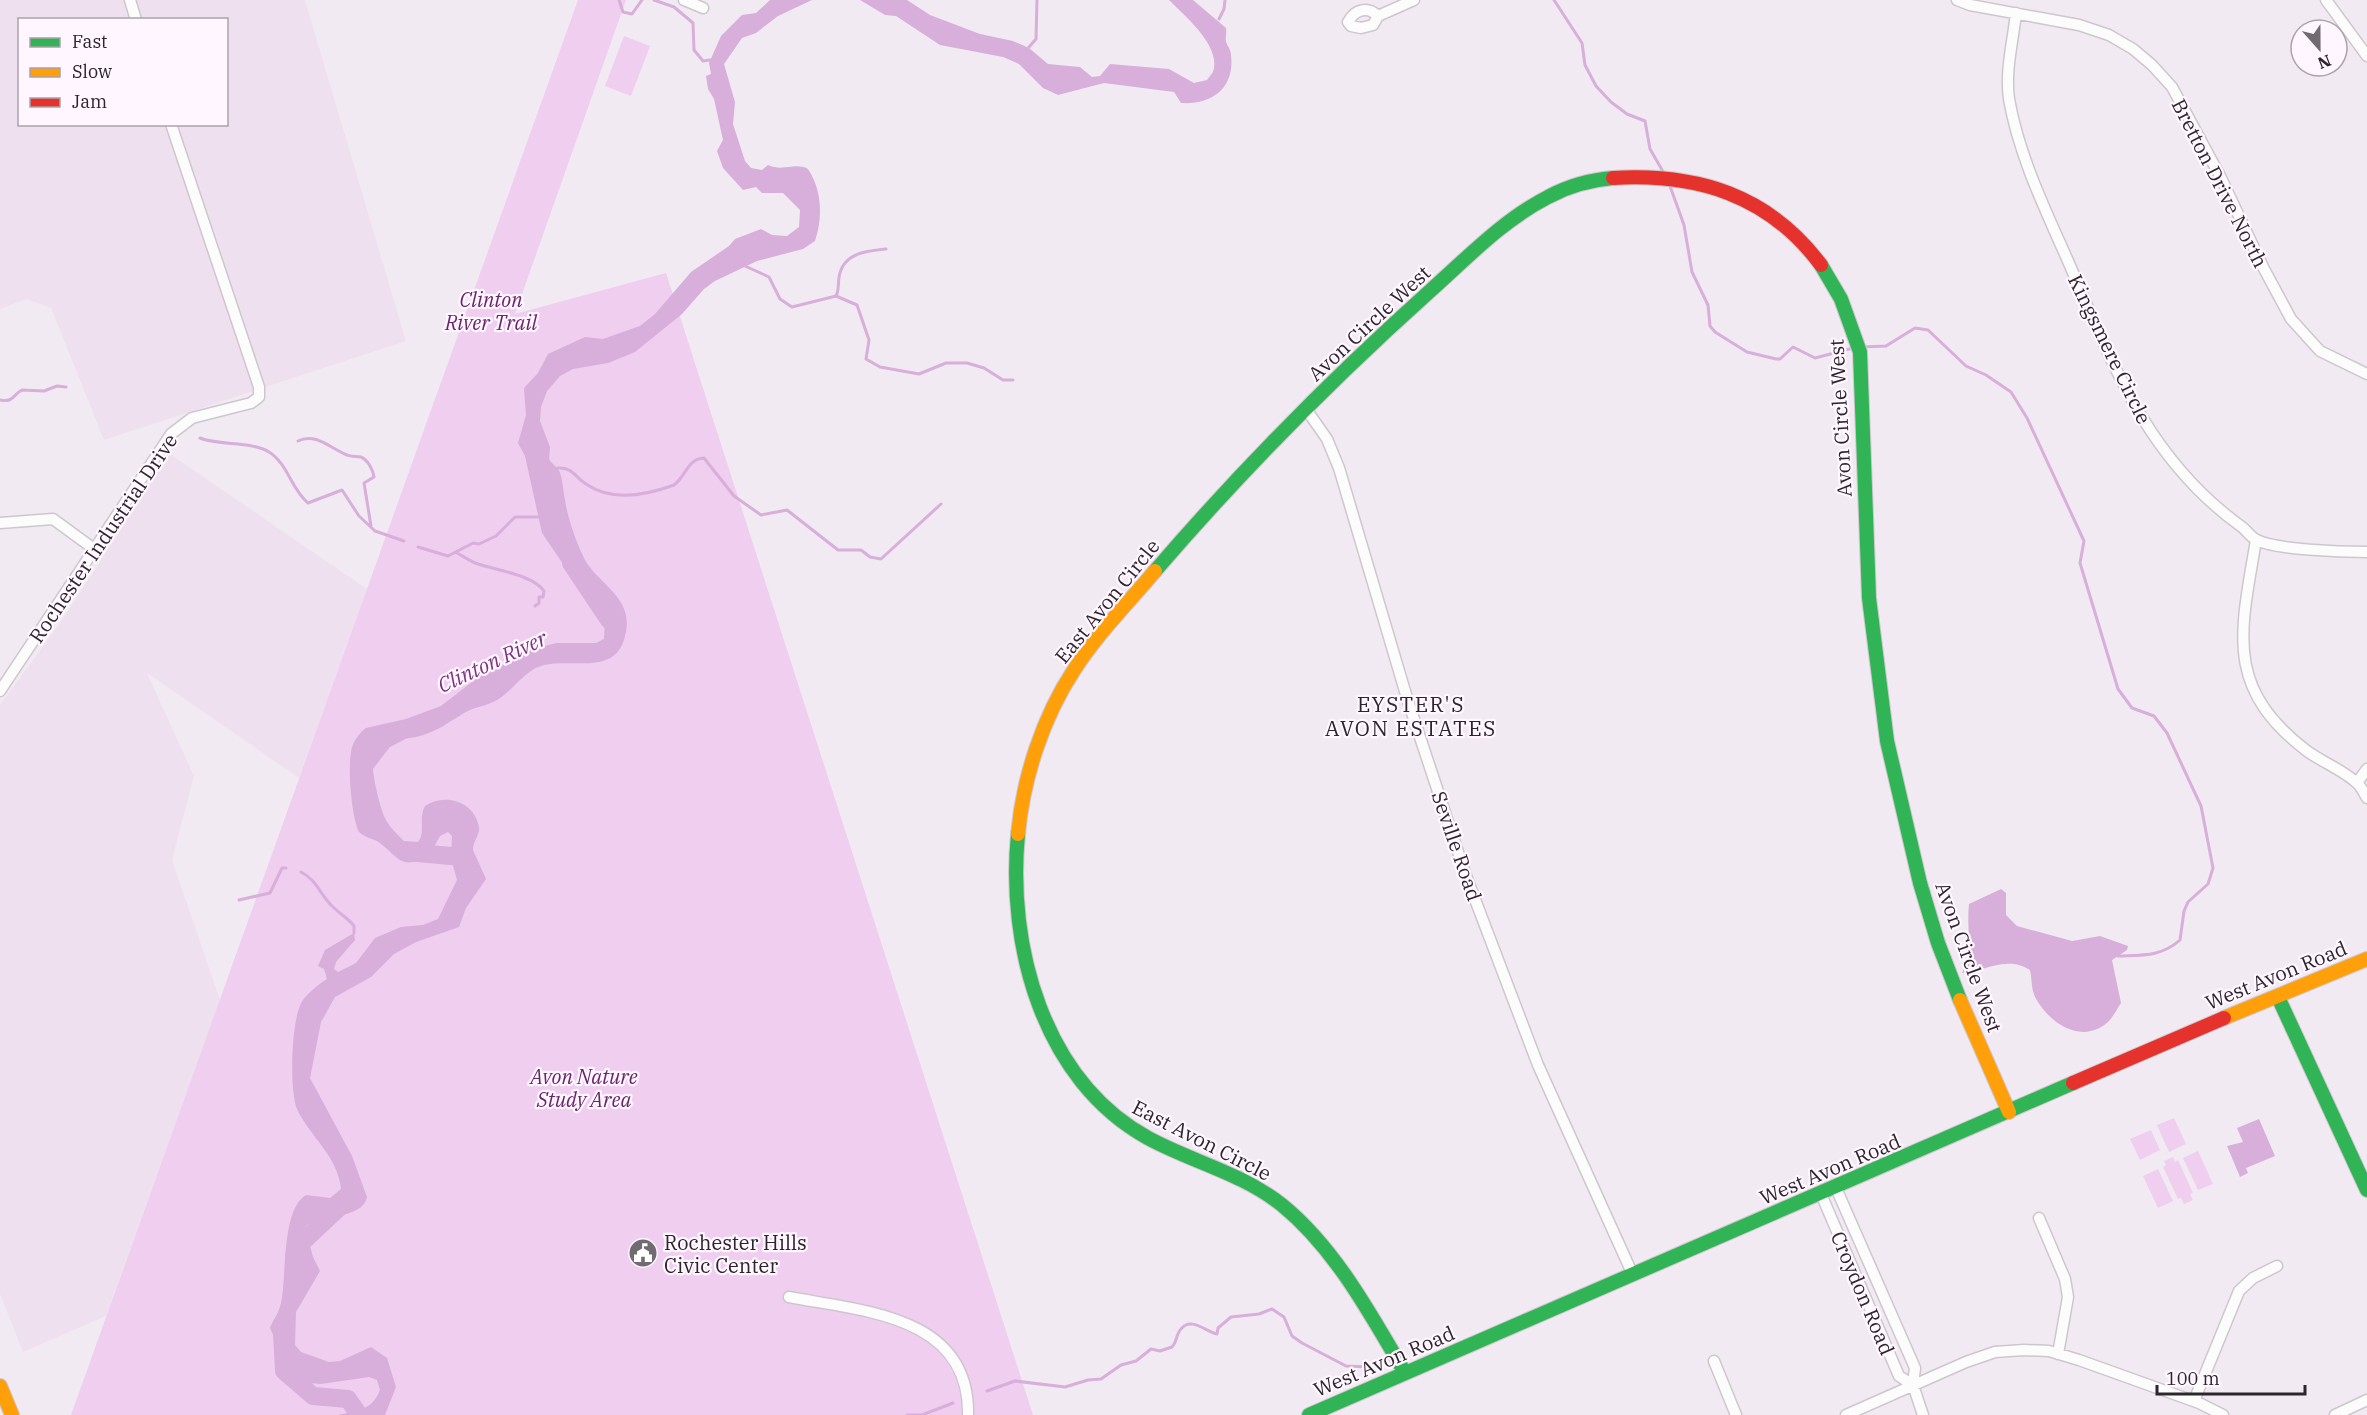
<svg xmlns="http://www.w3.org/2000/svg" width="2367" height="1415" viewBox="0 0 2367 1415" font-family="'IBM Plex Serif',serif">
	<style>
		.built { fill: #efe0ef; fill-rule: evenodd }
		.green { fill: #efcef0 }
		.water { fill: #d8aeda }
		.lines { fill: none; stroke-linecap: round; stroke-linejoin: round }
		.stream { stroke: #d8aeda; stroke-width: 3 }
		.river { stroke: #d8aeda; stroke-width: 18 }
		.street-casing { stroke: #cdc7cd; stroke-width: 13 }
		.fast-casing { stroke: #cdc7cd; stroke-width: 16 }
		.slow-casing { stroke: #cdc7cd; stroke-width: 16 }
		.jam-casing { stroke: #cdc7cd; stroke-width: 16 }
		.street { stroke: #fdfcfd; stroke-width: 10 }
		.fast { stroke: #30b455; stroke-width: 14 }
		.slow { stroke: #ff9f0a; stroke-width: 14 }
		.jam { stroke: #e5322d; stroke-width: 14 }
		.labels { text-anchor: middle; dominant-baseline: central; stroke-width: 4.5; stroke-linejoin: round; paint-order: stroke }
		.street-label { font-size: 20px; fill: #2b262b; stroke: #fff6ff }
		.park-label { font-size: 20px; font-style: italic; fill: #68256c; stroke: #fff6ff }
		.poi-label { font-size: 20px; fill: #2b262b; stroke: #fff6ff; text-anchor: start }
		.water-label { font-size: 21px; font-style: italic; fill: #7a367e; stroke: #fff6ff }
		.neighbourhood-label { font-size: 21px; letter-spacing: 1.5px; fill: #2b262b; stroke: #fff6ff }
	</style>
	<rect width="100%" height="100%" fill="#f2eaf2"/>
	<!-- built -->
	<path class="built" d="M0 0H305L406 341 104 440 51 308 26 299 0 309ZM20 20H226V124H20Z
		M170 454 367 589 299 778 147 673 194 776 172 860 220 1000 106 1316 23 1352 0 1294V705L60 623Z"/>
	<!-- green -->
	<path class="green" d="M578 0H626L515 314 666 273 1033 1415H71Z
		M624 36 650 46 631 96 605 86Z
		M2174 1118 2186 1144 2169 1152 2157 1125Z
		M2151 1130 2160 1150 2140 1160 2130 1139Z
		M2198 1151 2213 1184 2198 1190 2183 1158Z
		M2173 1157 2175 1162 2178 1160 2193 1193 2190 1194 2193 1200 2184 1204 2181 1198 2178 1199 2163 1167 2166 1165 2164 1161Z
		M2158 1169 2173 1201 2158 1208 2143 1176Z"/>
	<!-- water -->
	<path class="water" d="M770 0H812L778 16 756 33 742 38 724 64 735 102 733 124 745 161 751 168 762 170 768 165C783 172 795 162 808 169 822 190 823 217 815 241L803 249 757 261 715 281 704 289 682 314 635 352 608 363 573 369 560 376 547 391 541 407 540 421 550 447 549 459C552 465 558 466 560 473 563 481 563 491 565 500 568 519 576 542 585 560 600 586 635 598 625 636 616 676 573 658 544 665 524 670 514 690 497 700 487 706 474 707 464 713 448 723 437 731 420 736 406 740 382 738 374 751 368 761 380 810 386 820 390 828 398 835 404 841L418 842C426 832 418 818 425 806 445 793 474 801 479 827 480 835 473 841 473 850L486 879 466 908 459 927 416 942 394 954 371 977 335 997 321 1022 310 1078 352 1156 367 1197C363 1220 317 1214 305 1227L313 1257 320 1271 296 1312 295 1345 301 1352 329 1362 340 1361 371 1347 387 1358 396 1387 385 1415H338C356 1411 372 1411 380 1390L377 1380 369 1377 321 1384 310 1383 284 1359 270 1328C274 1318 279 1313 281 1303 287 1276 281 1210 306 1195L330 1198 341 1189C338 1156 310 1137 297 1109 289 1090 291 1016 303 1000 309 992 319 984 327 979L324 969 318 966 325 950 354 933 355 940 336 962 334 969 338 972 356 963 375 938 401 927 423 925 438 919 457 880 451 858 452 836 448 832 440 836 429 856C401 870 400 859 380 843 373 838 365 838 359 832 351 815 348 769 351 752 352 743 359 733 366 728L406 719 441 706 490 668 510 663 532 649 557 643H596L604 639 605 621 588 587 561 561 542 533 525 456 518 443 526 415 524 388 538 373 548 354 585 337 603 339 640 326 655 314 691 272 729 246 735 239 761 229 772 235 787 236 799 227 800 210 783 193H762L756 187 743 190 723 168 717 151 723 140 714 99 708 89 706 76 711 74 709 63 721 36 742 15 756 13Z
		M860 0H907L930 15 980 34 1013 41 1029 48 1048 64 1080 67 1092 77 1100 76 1110 64 1169 69 1194 83 1207 80 1213 72C1222 47 1185 16 1169 0H1193L1226 28C1227 33 1225 37 1226 42 1228 47 1231 50 1231 55 1235 88 1212 105 1181 103L1174 92 1104 83 1058 95 1043 88 1019 64 1003 57 940 45 896 16 885 15Z
		M2001 889 2006 893V915L2017 926 2072 941 2100 936 2128 946 2127 950 2112 960 2121 1003C2117 1009 2113 1017 2108 1022 2081 1046 2048 1022 2035 997 2031 988 2032 979 2030 970 2008 955 1985 971 1962 973 1974 950 1966 929 1969 904Z
		M2259 1119 2275 1156 2246 1168 2248 1173 2240 1177 2227 1146 2243 1142 2237 1128Z"/>
	<g class="lines">
		<!-- stream -->
		<path class="stream" d="M619 0 623 12 632 14 642 0
			M654 0 674 7 693 23 694 50 703 61 710 60
			M1554 0 1582 43 1585 65 1596 86 1611 102 1627 114 1645 121 1650 149 1665 175
			M1219 19 1224 9 1225 0
			M1029 47 1036 39 1037 0
			M1670 186 1684 225 1692 272 1708 305 1710 326 1715 332 1747 352 1776 359H1780L1793 347 1815 358 1853 348
			M745 266 769 277 780 299 792 307 836 296 857 305 869 340 866 359 880 367 919 374 946 363H967L984 368 1003 380H1013
			M836 296C839 291 838 284 839 277 843 253 866 251 886 249
			M1862 347 1886 346 1915 328 1928 330 1966 366 1986 375 2011 392 2027 418 2084 541 2080 563 2118 689 2132 708 2154 716 2167 733 2201 806 2213 868 2208 884 2188 902 2184 911 2180 940C2161 957 2142 955 2118 956
			M0 400C14 403 13 394 22 390L44 391 57 386 66 387
			M200 438C219 446 252 441 269 452 288 464 291 489 308 503L342 490 359 516 375 531 404 541
			M298 441C316 432 331 449 347 455 351 457 357 456 361 457 368 460 373 470 374 477L364 483 371 526
			M558 468C572 467 575 477 586 484 612 502 647 495 674 485 687 475 687 459 704 458L734 496 761 515 787 510 838 550H861L870 557 881 559 941 504
			M418 547 448 556 473 543 479 544 496 536 515 517H538
			M457 553C463 556 471 562 478 564 496 570 533 575 544 591L543 597H539V603L535 606
			M301 872C316 879 321 896 333 907 340 914 348 918 354 926V933
			M239 900 270 893 282 868H286
			M987 1391 1015 1381 1065 1387 1088 1380 1101 1379 1121 1365 1136 1361 1151 1349 1160 1351 1172 1347C1177 1342 1176 1334 1181 1329 1191 1316 1206 1332 1217 1334L1218 1328 1231 1317 1259 1314 1272 1309 1284 1317 1292 1336 1302 1343 1346 1366 1371 1367
			M907 1415H921
			M922 1415 953 1403"/>
		<!-- river -->
		<path class="river" d="M571 563 609 620
			M364 776 363 767 384 740 401 731
			M406 852 462 857 467 868
			M294 1256 296 1248 344 1203
			M282 1333 284 1371 313 1396 348 1399 359 1415"/>
		<!-- street casing -->
		<g class="street-casing">
			<path id="street" d="M130 0 136 20
				M684 0 703 8
				M1957 0 1970 5 2079 25 2109 35 2133 49 2152 65 2172 87 2220 176 2263 267 2291 319 2320 351 2367 374
				M2326 0 2367 56
				M2016 13C2013 41 2005 71 2009 99 2019 156 2045 209 2068 261 2112 363 2147 459 2242 527 2246 530 2250 536 2255 539 2272 550 2345 552 2367 552
				M1378 16C1368 6 1355 9 1348 22L1351 26 1361 28 1373 25 1378 16 1414 0
				M1306 409 1327 439 1339 468 1407 698 1465 873 1538 1065 1633 1275
				M0 523 53 519 94 549
				M2256 540C2241 631 2223 687 2307 751 2322 762 2343 770 2357 783 2361 786 2364 793 2367 798
				M0 691 171 434 192 418 251 403 259 397V387L171 124
				M2357 783 2367 769
				M1836 1188 1915 1368 1913 1385 1923 1415
				M1821 1194 1899 1376 1913 1385
				M2039 1218 2065 1279 2068 1297 2058 1354
				M789 1297C862 1311 970 1315 968 1415
				M1714 1361 1736 1415
				M2194 1401 2239 1291 2253 1278 2277 1266
				M1846 1415 1966 1362 1995 1352 2024 1350 2049 1351 2079 1360 2199 1403 2223 1415
				M2335 1415 2367 1400"/>
		</g>
		<!-- fast casing -->
		<g class="fast-casing">
			<path id="fast" d="M1821 265 1841 299 1860 352 1869 598 1887 741 1920 883 1938 943 1960 1000
				M1155 571C1241 471 1333 378 1430 291 1467 258 1503 220 1548 197 1568 186 1590 180 1613 178
				M1018 834C1007 946 1043 1080 1148 1138 1192 1162 1242 1173 1282 1205 1335 1248 1371 1315 1405 1373
				M2278 997 2367 1190
				M1309 1415 2073 1083"/>
		</g>
		<!-- slow casing -->
		<g class="slow-casing">
			<path id="slow" d="M1018 834C1023 778 1043 717 1074 670 1097 634 1128 603 1155 571
				M1960 1000 2009 1112
				M2224 1018 2367 959
				M0 1386 12 1415"/>
		</g>
		<!-- jam casing -->
		<g class="jam-casing">
			<path id="jam" d="M1613 178C1697 173 1769 195 1821 265
				M2073 1083 2224 1018"/>
		</g>
		<!-- street -->
		<use href="#street" class="street"/>
		<!-- fast -->
		<use href="#fast" class="fast"/>
		<!-- slow -->
		<use href="#slow" class="slow"/>
		<!-- jam -->
		<use href="#jam" class="jam"/>
	</g>
	<!-- icons -->
	<defs>
		<g id="civic-disc" transform="scale(1.5)"><circle r="9.5" fill="#716b71" stroke="#fff6ff"/><path d="M-.6-6.5H3V-4.5H.6V-3L4-1V1h2V6H-6V1h2V-1L-.6-3ZM-1.2 2.5V6h2.4V2.5Z" fill="#fff"/></g>
	</defs>
	<g fill-rule="evenodd">
		<use href="#civic-disc" x="643" y="1253"/>
	</g>
	<g class="labels">
		<!-- street labels -->
		<g class="street-label">
			<text transform="translate(2220 183) rotate(63)">Bretton Drive North</text>
			<text transform="translate(1369 323) rotate(-43)">Avon Circle West</text>
			<text transform="translate(2110 349) rotate(64)">Kingsmere Circle</text>
			<text transform="translate(1840 418) rotate(-93)">Avon Circle West</text>
			<text transform="translate(103 538) rotate(-56)">Rochester Industrial Drive</text>
			<text transform="translate(1107 601) rotate(-51)">East Avon Circle</text>
			<text transform="translate(1457 846) rotate(71)">Seville Road</text>
			<text transform="translate(1969 957) rotate(70)">Avon Circle West</text>
			<text transform="translate(2276 975) rotate(-22)">West Avon Road</text>
			<text transform="translate(1202 1140) rotate(27)">East Avon Circle</text>
			<text transform="translate(1830 1169) rotate(-23)">West Avon Road</text>
			<text transform="translate(1863 1293) rotate(67)">Croydon Road</text>
			<text transform="translate(1384 1361) rotate(-23)">West Avon Road</text>
		</g>
		<!-- park labels -->
		<g class="park-label">
			<text x="491" y="299">Clinton<tspan x="491" dy="23">River Trail</tspan></text>
			<text x="584" y="1076">Avon Nature<tspan x="584" dy="23">Study Area</tspan></text>
		</g>
		<!-- poi labels -->
		<g class="poi-label">
			<text x="664" y="1242">Rochester Hills<tspan x="664" dy="23">Civic Center</tspan></text>
		</g>
		<!-- water labels -->
		<g class="water-label">
			<text transform="translate(492 661) rotate(-25)">Clinton River</text>
		</g>
		<!-- neighbourhood labels -->
		<g class="neighbourhood-label">
			<text x="1411" y="704">EYSTER'S<tspan x="1411" dy="24">AVON ESTATES</tspan></text>
		</g>
	</g>
	<!-- legend -->
	<rect x="18" y="18" width="210" height="108" fill="#fff6ff" stroke="#aaa3aa" stroke-width="1.5"/>
	<rect x="30" y="38" width="30" height="9" fill="#30b455" stroke="#aaa3aa" stroke-width="1.5"/>
	<text x="72" y="48" font-size="18" fill="#2b262b">Fast</text>
	<rect x="30" y="68" width="30" height="9" fill="#ff9f0a" stroke="#aaa3aa" stroke-width="1.5"/>
	<text x="72" y="78" font-size="18" fill="#2b262b">Slow</text>
	<rect x="30" y="98" width="30" height="9" fill="#e5322d" stroke="#aaa3aa" stroke-width="1.5"/>
	<text x="72" y="108" font-size="18" fill="#2b262b">Jam</text>
	<!-- north arrow -->
	<g transform="translate(2319 48) rotate(159)"><circle r="28" fill="#fff6ff" stroke="#aaa3aa" stroke-width="1.5"/>
	<path d="M0-4.5L10 22L0 15L-10 22Z" fill="#716b71"/>
	<text y="-9" font-size="16" font-weight="bold" text-anchor="middle" fill="#2b262b">N</text>
	</g>
	<!-- scale -->
	<path d="M2157 1385v9h148v-9" fill="none" stroke="#2b262b" stroke-width="3"/>
	<text x="2166" y="1385" font-size="18" fill="#2b262b" stroke="#fff6ff" stroke-width="4.5" paint-order="stroke">100 m</text>
</svg>
